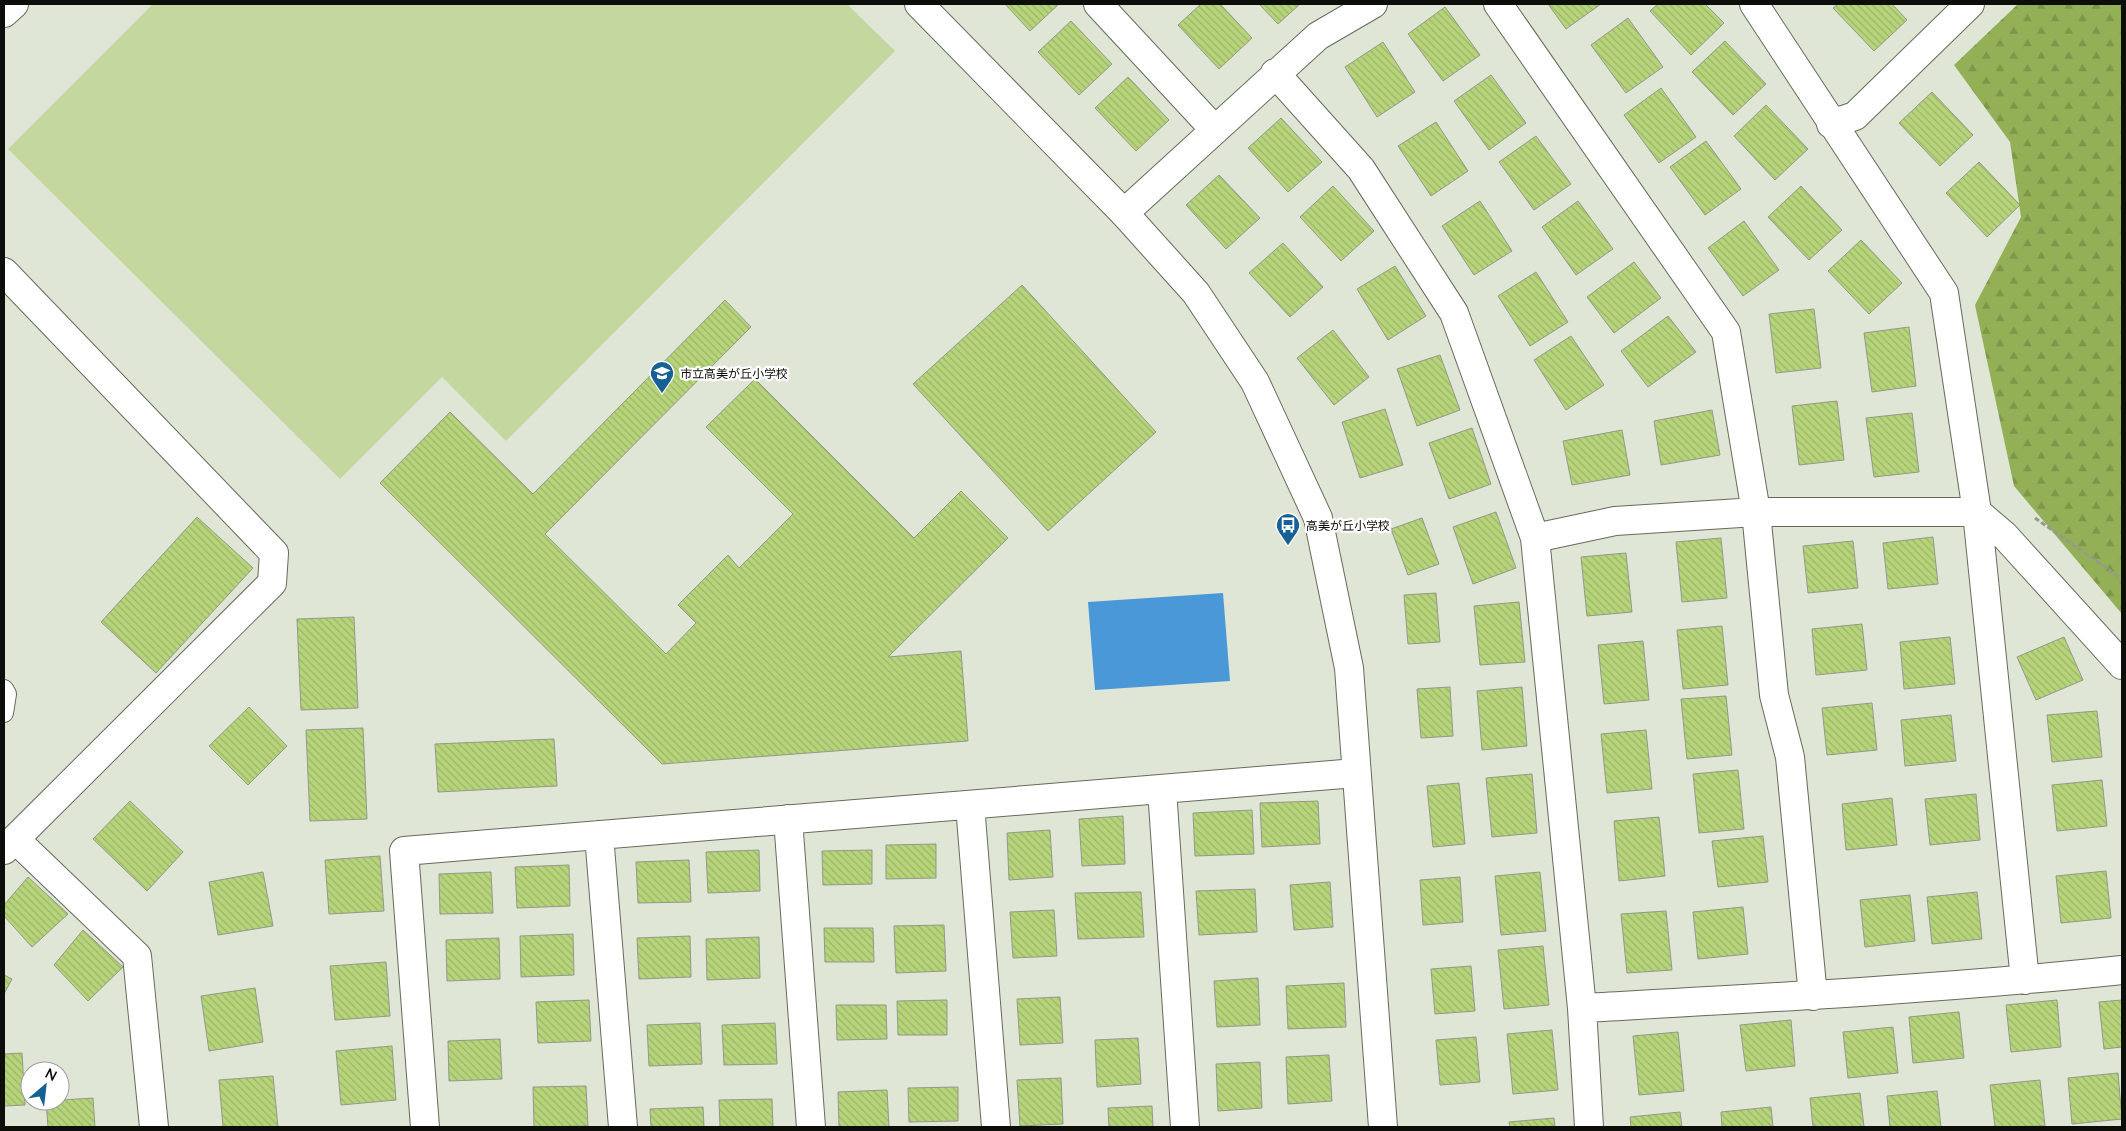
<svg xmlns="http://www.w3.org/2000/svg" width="2126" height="1131" viewBox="0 0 2126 1131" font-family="Lato,'Noto Sans JP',sans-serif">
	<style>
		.forest { fill: url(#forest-firs) }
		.green { fill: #c3d79f }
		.water { fill: #4a98d7 }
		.building { fill: url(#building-back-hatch); stroke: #93998a }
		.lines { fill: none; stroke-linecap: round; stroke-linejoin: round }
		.service-casing { stroke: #656b5c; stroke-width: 20 }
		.minor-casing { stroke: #656b5c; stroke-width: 30 }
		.tertiary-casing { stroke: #656b5c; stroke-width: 30 }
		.path { stroke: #969a8e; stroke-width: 3; stroke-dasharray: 5 2.5; stroke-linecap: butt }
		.service { stroke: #fff; stroke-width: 18 }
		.minor { stroke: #fff; stroke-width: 28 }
		.tertiary { stroke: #fff; stroke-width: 28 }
		.labels { text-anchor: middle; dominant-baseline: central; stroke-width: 4.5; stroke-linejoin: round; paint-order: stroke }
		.poi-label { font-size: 12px; fill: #0c0e09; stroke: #fff; text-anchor: start }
	</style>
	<defs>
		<pattern id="forest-firs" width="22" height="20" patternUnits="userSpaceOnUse" patternTransform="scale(1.25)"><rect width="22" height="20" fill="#93b056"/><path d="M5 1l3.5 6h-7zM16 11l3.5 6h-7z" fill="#7e964a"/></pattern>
		<pattern id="building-back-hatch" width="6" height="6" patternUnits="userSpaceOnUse" patternTransform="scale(1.25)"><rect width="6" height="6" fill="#b6d47a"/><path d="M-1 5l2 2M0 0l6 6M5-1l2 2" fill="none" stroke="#9bb568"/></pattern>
	</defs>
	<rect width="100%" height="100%" fill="#e0e6d6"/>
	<!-- forest -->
	<path class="forest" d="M2018 4H2122V614L2014 486 1975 305 2021 217 2010 142 1954 65Z"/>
	<!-- green -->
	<path class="green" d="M153 4H847L895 51 506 441 442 377 340 479 8 149Z"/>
	<!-- water -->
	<path class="water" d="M1223 593 1230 681 1095 690 1088 602Z"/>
	<!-- building -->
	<path class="building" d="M1005 4H1059L1030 31Z
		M1201 4H1220L1252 38 1219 69 1178 25Z
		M1259 4H1300L1278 24Z
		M1548 4H1601L1566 29Z
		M1658 4H1705L1724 23 1691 55 1650 11Z
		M1838 4H1892L1907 20 1874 51 1833 8Z
		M1445 7 1480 55 1443 81 1408 34Z
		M1628 18 1663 67 1626 93 1591 45Z
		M1071 21 1112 64 1079 95 1038 52Z
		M1725 41 1766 84 1733 115 1692 72Z
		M1383 42 1415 92 1377 117 1345 67Z
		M1491 75 1526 123 1489 150 1454 101Z
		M1128 77 1169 120 1136 151 1095 108Z
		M1661 88 1696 137 1659 163 1624 115Z
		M1932 92 1973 135 1940 166 1899 123Z
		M1766 105 1808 149 1775 180 1734 136Z
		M1281 118 1322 162 1288 192 1248 148Z
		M1436 122 1468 171 1431 196 1398 146Z
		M1536 136 1571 184 1534 210 1499 162Z
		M1706 141 1741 189 1705 215 1670 167Z
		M1979 162 2020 205 1987 237 1946 193Z
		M1219 175 1260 218 1226 249 1186 205Z
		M1333 186 1374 231 1341 261 1300 217Z
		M1801 186 1842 230 1809 260 1768 217Z
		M1480 201 1512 251 1474 275 1442 226Z
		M1578 201 1613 249 1576 275 1542 227Z
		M1744 221 1779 270 1743 296 1708 248Z
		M1861 240 1902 283 1869 314 1828 271Z
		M1283 243 1323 287 1290 317 1249 273Z
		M1634 262 1661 298 1614 333 1587 297Z
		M1395 266 1426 316 1388 340 1357 289Z
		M1536 272 1568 322 1530 346 1498 296Z
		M1022 285 1156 432 1048 531 913 384Z
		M725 300 751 327 545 534 666 654 696 623 678 605 728 555 739 568 793 514 706 427 755 379 914 538 961 491 1008 538 888 657 961 651 968 741 662 764 380 483 450 412 533 494Z
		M1814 309 1821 368 1776 373 1769 314Z
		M1668 316 1696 352 1648 387 1621 351Z
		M1909 327 1916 386 1872 392 1864 333Z
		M1333 330 1369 377 1334 405 1297 358Z
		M1571 336 1604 385 1566 410 1534 360Z
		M1440 355 1460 410 1417 426 1397 369Z
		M1837 401 1844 460 1799 465 1792 406Z
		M1385 409 1403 465 1360 478 1342 422Z
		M1712 410 1720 455 1661 465 1654 421Z
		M1912 413 1919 472 1874 477 1866 418Z
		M1472 428 1491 484 1449 499 1429 443Z
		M1622 430 1630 475 1572 485 1563 441Z
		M1496 512 1516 568 1473 584 1453 527Z
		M197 517 253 568 156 673 101 622Z
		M1422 518 1439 564 1408 575 1391 529Z
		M1933 537 1938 584 1888 589 1883 543Z
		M1721 538 1727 598 1682 602 1676 542Z
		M1853 541 1858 588 1808 593 1803 546Z
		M1626 553 1632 612 1587 616 1581 557Z
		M1436 593 1440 642 1408 644 1404 595Z
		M1519 602 1525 662 1480 665 1474 606Z
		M354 617 358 708 301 710 297 619Z
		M1862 624 1867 670 1816 675 1812 629Z
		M1722 626 1728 685 1683 689 1677 630Z
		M1950 637 1955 684 1904 689 1900 642Z
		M2064 637 2083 680 2036 700 2017 657Z
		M1643 641 1649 700 1604 704 1598 645Z
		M1450 687 1453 736 1421 738 1417 689Z
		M1522 687 1527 746 1482 750 1477 691Z
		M1726 696 1732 755 1687 759 1681 699Z
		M1872 703 1877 750 1827 755 1822 708Z
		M249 707 287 746 248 785 209 746Z
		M2097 711 2102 757 2052 762 2047 715Z
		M1951 715 1956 761 1905 766 1901 720Z
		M363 728 367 819 310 821 306 730Z
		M1646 730 1652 789 1607 793 1601 734Z
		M554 739 557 786 438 792 435 744Z
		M1738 770 1744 829 1699 833 1693 774Z
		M1532 774 1537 833 1492 837 1486 778Z
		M2102 780 2107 826 2057 831 2052 785Z
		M1459 783 1465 844 1433 847 1427 786Z
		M1976 794 1980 840 1930 845 1925 799Z
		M1892 798 1897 845 1846 850 1842 804Z
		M130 801 183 852 147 891 93 839Z
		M1318 801 1320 844 1262 847 1260 803Z
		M1252 810 1254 854 1195 856 1193 813Z
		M1123 816 1125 864 1082 866 1079 819Z
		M1659 817 1665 876 1619 881 1614 821Z
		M1050 830 1053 877 1009 880 1007 833Z
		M1763 836 1768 882 1718 887 1712 841Z
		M936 844V878L886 879V845Z
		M759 850 760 891 708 893 706 852Z
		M872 850V884L823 885 822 851Z
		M380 856 384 911 329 914 325 860Z
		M689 860 691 902 638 903 636 862Z
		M569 865 570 906 517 908 515 867Z
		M2106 871 2111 918 2061 923 2056 876Z
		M263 872 273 926 218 935 209 882Z
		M491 872 493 913 440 914 439 874Z
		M1540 872 1546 931 1501 935 1495 876Z
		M28 877 68 914 32 947 4 916V905Z
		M1460 877 1463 922 1423 925 1420 880Z
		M1330 882 1333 927 1294 930 1290 885Z
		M1255 889 1257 932 1199 935 1196 891Z
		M1141 892 1144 937 1078 939 1075 893Z
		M1977 892 1982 939 1932 944 1927 897Z
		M1910 895 1915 941 1865 947 1860 900Z
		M1743 907 1748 954 1698 959 1693 912Z
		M1054 910 1057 956 1013 958 1010 912Z
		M1666 911 1672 970 1627 973 1621 914Z
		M944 925 946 971 896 973 894 926Z
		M824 928H873L874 962H825Z
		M83 930 123 967 88 1001 54 965Z
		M573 934 574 975 521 977 520 936Z
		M690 936 691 977 639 979 637 938Z
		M759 937 760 978 707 980 706 939Z
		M499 938 500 979 447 981 446 940Z
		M1543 946 1549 1005 1504 1009 1498 950Z
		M386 962 390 1016 335 1020 330 966Z
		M1471 966 1475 1011 1435 1014 1431 969Z
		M4 975 12 979 4 994Z
		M1258 978 1260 1025 1217 1027 1214 981Z
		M1344 983 1346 1027 1288 1029 1286 986Z
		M255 988 263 1042 209 1051 201 996Z
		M1060 997 1063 1043 1020 1045 1017 999Z
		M589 1000 591 1041 538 1043 536 1002Z
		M947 1000V1035H898L897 1001Z
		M2057 1000 2061 1047 2011 1052 2006 1005Z
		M2122 1000V1047L2104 1049 2099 1002Z
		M836 1005H886L887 1039 837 1040Z
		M1959 1012 1964 1058 1913 1063 1909 1017Z
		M1791 1020 1795 1066 1746 1071 1740 1025Z
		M700 1023 702 1064 649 1066 647 1025Z
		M775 1023 777 1064 724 1065 722 1025Z
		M1893 1027 1898 1073 1848 1078 1843 1032Z
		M1552 1030 1558 1090 1513 1094 1507 1034Z
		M1678 1032 1684 1091 1639 1095 1633 1036Z
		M1476 1037 1480 1082 1440 1085 1436 1040Z
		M1138 1038 1141 1084 1097 1087 1095 1040Z
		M500 1039 502 1079 449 1081 448 1041Z
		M392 1046 396 1100 341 1105 336 1051Z
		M22 1053 25 1105 4 1106V1054Z
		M1329 1055 1332 1101 1288 1104 1286 1057Z
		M1260 1062 1262 1108 1218 1111 1216 1064Z
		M2118 1073 2122 1119 2072 1124 2068 1078Z
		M273 1076 278 1127H223L219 1080Z
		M1061 1078 1063 1124 1020 1126 1017 1080Z
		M2040 1080 2045 1126 1995 1127 1990 1085Z
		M586 1086 588 1126 534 1127 533 1087Z
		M958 1087V1121L909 1122 908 1088Z
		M887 1090 889 1127H839L838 1092Z
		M1937 1091 1941 1127H1890L1887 1096Z
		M1860 1093 1864 1127H1813L1810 1098Z
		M93 1098 95 1127H48L46 1101Z
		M772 1099 773 1127H720L719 1100Z
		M1152 1106 1153 1127H1109L1108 1108Z
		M703 1107 704 1127H651L650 1109Z
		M1771 1107 1773 1127H1722L1721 1112Z
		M1680 1112 1682 1127H1631L1630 1117Z
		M1554 1118 1555 1127H1510L1509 1122Z"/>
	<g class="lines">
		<!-- service casing -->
		<g class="service-casing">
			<path id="service" d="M4 689 7 694 4 713"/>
		</g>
		<!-- minor casing -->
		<g class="minor-casing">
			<path id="minor" d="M1098 4 1214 129
				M1498 4 1726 332 1756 512 1774 695 1790 757 1813 996
				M1754 4 1944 293 1977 512 2025 980
				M1275 73 1361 169 1454 313 1535 538 1582 1008 1589 1127
				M1831 124 1855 116 1970 4
				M1124 213 1318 36 1373 4
				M1535 538 1615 521 1756 512H1977L2005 536 2122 665
				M1162 789 1185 1127
				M970 805 996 1127
				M788 819 811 1127
				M599 835 623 1127
				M15 839 137 956 154 1127
				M1582 1008C1762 998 1943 989 2122 970
				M425 1127 404 851 1356 773"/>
		</g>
		<!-- tertiary casing -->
		<g class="tertiary-casing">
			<path id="tertiary" d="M919 4 1124 213 1196 293 1255 382 1318 518 1349 668 1383 1127
				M4 13 14 4
				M4 272 274 553 272 583 4 850"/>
		</g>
		<!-- path -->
		<path class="path" d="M2035 518 2122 579"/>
		<!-- service -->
		<use href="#service" class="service"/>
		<!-- minor -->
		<use href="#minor" class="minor"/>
		<!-- tertiary -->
		<use href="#tertiary" class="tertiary"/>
	</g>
	<!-- icons -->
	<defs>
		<g id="school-pin" transform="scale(1.25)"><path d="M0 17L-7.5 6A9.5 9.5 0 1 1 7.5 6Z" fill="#176093" stroke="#fff"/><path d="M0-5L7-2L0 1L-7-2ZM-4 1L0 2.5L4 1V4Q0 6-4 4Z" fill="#fff"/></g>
		<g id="bus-pin" transform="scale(1.25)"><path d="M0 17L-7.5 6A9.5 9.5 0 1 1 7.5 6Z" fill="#176093" stroke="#fff"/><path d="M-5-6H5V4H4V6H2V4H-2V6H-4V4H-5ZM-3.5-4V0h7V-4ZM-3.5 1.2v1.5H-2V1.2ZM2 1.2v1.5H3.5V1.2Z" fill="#fff"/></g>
	</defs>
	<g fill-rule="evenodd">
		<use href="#school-pin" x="662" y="373"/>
		<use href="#bus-pin" x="1288" y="525"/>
	</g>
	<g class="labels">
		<!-- poi labels -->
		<g class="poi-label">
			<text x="680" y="373">市立高美が丘小学校</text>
			<text x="1306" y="525">高美が丘小学校</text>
		</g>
	</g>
	<!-- border -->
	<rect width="2126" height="1131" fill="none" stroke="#0c0e09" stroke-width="10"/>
	<!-- north arrow -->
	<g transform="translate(45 1086) rotate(28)"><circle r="24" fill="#ffffff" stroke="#9e9f9d"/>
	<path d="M0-4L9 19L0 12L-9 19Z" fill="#176093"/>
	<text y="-8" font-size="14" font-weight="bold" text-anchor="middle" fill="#0c0e09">N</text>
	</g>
</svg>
